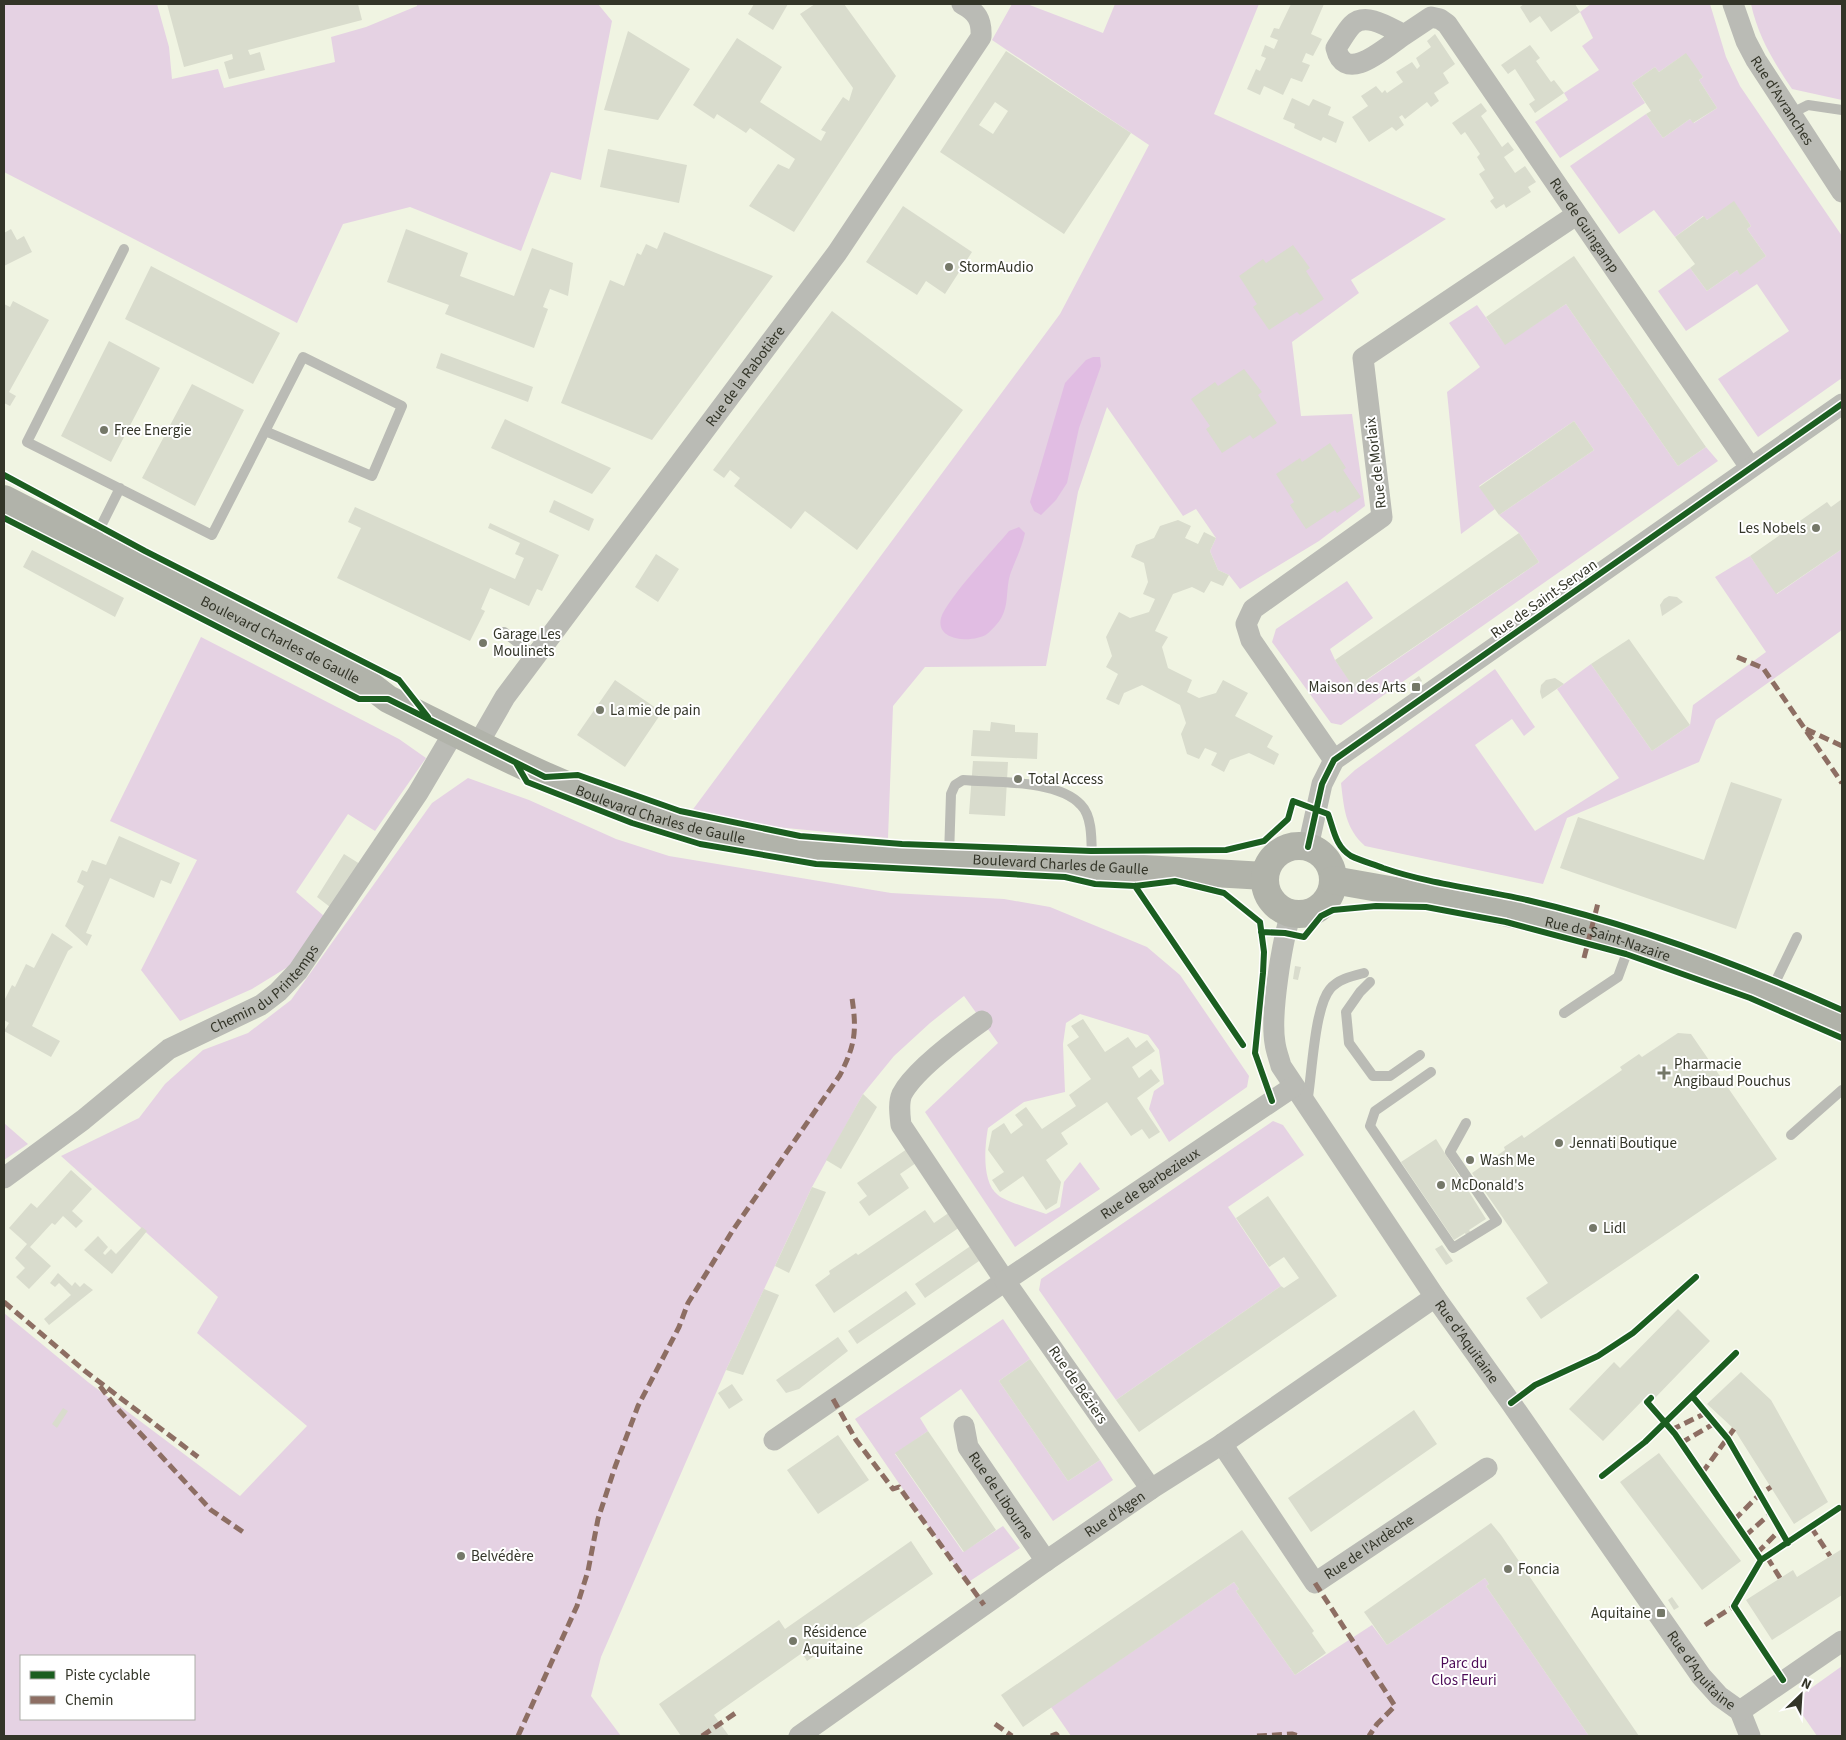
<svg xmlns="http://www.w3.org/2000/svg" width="1846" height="1740" viewBox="0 0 1846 1740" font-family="'Source Sans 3',sans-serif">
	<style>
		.green { fill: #e5d2e3; fill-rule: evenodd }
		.water { fill: #e1bde3 }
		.building { fill: #d9dccd; fill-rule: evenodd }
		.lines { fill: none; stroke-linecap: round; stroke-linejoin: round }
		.service { stroke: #babbb5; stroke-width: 10 }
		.minor { stroke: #babbb5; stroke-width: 21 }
		.primary { stroke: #b1b3aa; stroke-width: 28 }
		.quiet { stroke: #8d6e63; stroke-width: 5; stroke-dasharray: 10 5; stroke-linecap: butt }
		.cycleway-casing { stroke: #fff; stroke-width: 9 }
		.cycleway { stroke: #1b5e20; stroke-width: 6 }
		.poi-dot { fill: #757869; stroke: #fff; stroke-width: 2 }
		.labels { text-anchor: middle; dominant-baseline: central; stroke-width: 4; stroke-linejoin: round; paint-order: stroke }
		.street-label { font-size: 15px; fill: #333528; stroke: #fff }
		.poi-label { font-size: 15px; fill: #333528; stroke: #fff; text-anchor: start }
		.park-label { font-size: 15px; fill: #4d0c58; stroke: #fff }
	</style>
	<rect width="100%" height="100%" fill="#f0f4e2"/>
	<!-- green -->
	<path class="green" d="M4 4H157L169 47 172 79 218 69 224 88 335 62 331 37 366 27 417 6V4H598L612 21 581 180 551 172 521 251 410 207 343 224 297 323 4 172Z
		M1012 4H1027L1103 33 1115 4H1259L1214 114 1446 219 1351 280 1359 293 1292 342 1301 416 1352 414 1365 506 1319 541 1240 589 1229 575 1218 570 1210 551 1216 538 1196 509 1183 516 1107 407 1078 492 1046 666 925 667 893 706 888 838 766 826 691 812 1060 314 1149 145 992 40Z
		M1591 4H1710L1726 57 1740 86 1842 236V378L1758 437 1718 379 1789 331 1757 284 1686 331 1658 291 1690 268 1707 291 1737 270 1740 274 1766 256 1747 229 1751 226 1734 202 1707 220 1703 216 1675 237 1654 210 1619 234 1570 166 1646 114 1663 138 1690 119 1694 123 1717 108 1699 80 1703 77 1685 54 1659 72 1655 67 1632 83 1645 103 1560 158 1535 122 1568 100 1564 93 1599 70 1582 46 1593 38 1580 12Z
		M1751 4H1842V100L1792 89C1773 61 1758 36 1751 4Z
		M1566 304 1678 466 1706 447 1718 461 1341 725 1331 723 1272 642 1276 629 1347 581 1373 618 1330 649 1335 660 1355 688 1539 562 1519 533 1499 515 1594 450 1574 421 1479 486 1495 509 1461 534 1447 392 1480 367 1449 323 1477 305 1505 344Z
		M1842 549V630L1716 720 1699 762 1567 818 1543 884 1365 846C1345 828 1344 808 1341 783L1355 770 1495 669 1535 727 1524 736 1512 719 1475 745 1535 831 1619 778 1557 689 1591 664 1652 751 1690 725 1693 705 1766 652 1715 577 1750 556 1777 594Z
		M201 637 399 739 426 758 375 831 348 814 296 892 324 916 291 965 252 989 180 1021 141 970 197 860 110 821Z
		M468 778 529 800 616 839 669 856 891 893 1004 899 1050 907 1147 947 1180 975 1249 1076 1247 1087 1169 1142 1149 1109 1154 1091 1164 1084 1159 1050 1148 1035 1080 1014 1066 1023 1063 1044 1065 1092 1024 1102 988 1128C985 1145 981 1182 998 1195 1006 1202 1035 1210 1046 1214L1060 1207 1064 1182 1080 1162 1100 1189 1015 1247 925 1112 998 1043 964 996 930 1023 894 1056 863 1094 812 1187 726 1370 601 1657 591 1696 621 1736H4V1313L88 1382 240 1496 307 1426 197 1333 218 1297 61 1156 139 1118 165 1084 203 1050 248 1033 291 1000 432 803ZM21 1656H194V1719H21Z
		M1273 1121 1283 1125 1304 1155 1228 1207 1281 1286 1116 1400 1039 1290 1041 1279Z
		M4 1123 28 1144 4 1160Z
		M1003 1319 1030 1359 999 1381 1068 1481 1100 1460 1113 1480 1053 1521 961 1389 920 1418 928 1431 895 1454 963 1552 1003 1526 1020 1548 967 1583 855 1419Z
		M1485 1578 1489 1584 1486 1586 1589 1736H1071L1051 1707 1234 1582 1239 1589 1236 1591 1295 1675 1372 1625 1387 1645Z
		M1842 1666V1736H1817L1793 1701Z"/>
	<!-- water -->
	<path class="water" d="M1093 357H1100L1101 366 1079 428 1067 483 1056 500 1041 515 1034 511 1030 502 1065 383 1086 360Z
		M1019 527 1025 533C1022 547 1016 559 1011 572 1005 588 1010 605 1000 620 997 624 991 631 987 634 974 643 935 642 941 618 947 599 994 549 1009 531Z"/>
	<!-- building -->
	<path class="building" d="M167 4H358L362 20 248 50 250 55 260 52 265 70 229 79 224 62 233 59 232 54 184 67Z
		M754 4H788L773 30 748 14Z
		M815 4H844L896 76 794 232 749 206 778 164 789 169 795 159 750 128 746 133 717 114 714 119 693 105 737 38 782 67 760 102 821 141 826 132 821 130 843 97 849 101 853 88 800 14Z
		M1291 4H1324L1311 34 1322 39 1313 56 1306 53 1302 62 1310 65 1302 82 1291 78 1283 95 1264 86 1260 95 1247 89 1256 69 1260 71 1266 58 1261 56 1265 45 1274 49 1278 40 1270 37 1274 28 1279 29Z
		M1524 4H1575L1580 12 1551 32 1540 16 1530 23 1520 7Z
		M628 31 690 69 658 120 604 110Z
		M1435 34 1455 64 1443 73 1449 83 1434 93 1439 101 1431 107 1427 102 1405 119 1402 115 1399 117 1404 125 1396 131 1392 127 1369 142 1352 117 1368 106 1361 96 1376 86 1382 93 1385 90 1387 93 1403 82 1396 72 1412 62 1417 69 1420 66 1416 58 1431 47 1427 41Z
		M1530 45 1540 58 1536 61 1551 82 1554 80 1564 93 1535 113 1529 104 1535 100 1515 69 1508 74 1501 65Z
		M1006 51 1131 133 1064 234 940 152ZM995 102 1008 111 993 134 979 125Z
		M1686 53 1703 77 1699 80 1717 108 1693 123 1690 119 1663 138 1646 114 1651 111 1632 83 1655 67 1659 72Z
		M1292 98 1309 106 1313 99 1331 107 1328 115 1344 122 1336 143 1323 137 1321 141 1308 135 1294 128 1295 124 1283 119Z
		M1481 103 1487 111 1481 116 1502 147 1508 142 1514 150 1504 157 1515 173 1525 166 1536 182 1528 187 1531 192 1506 208 1504 204 1496 209 1490 201 1494 198 1479 174 1485 170 1477 157 1480 154 1465 132 1461 135 1452 123Z
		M608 149 687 165 679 203 600 187Z
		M1734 201 1751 226 1747 229 1766 256 1740 275 1737 270 1707 291 1690 268 1695 264 1675 237 1704 216 1707 220Z
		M903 206 972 252 945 294 926 281 917 295 866 262Z
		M11 229 17 240 24 236 32 252 4 266V233Z
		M406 229 468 253 460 276 514 296 532 248 573 263 568 296 550 289 543 307 548 309 534 348 445 314 449 305 387 282Z
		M664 232 773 276 652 440 561 403 610 280 624 286 637 253 641 255 646 244 657 249Z
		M1293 245 1310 268 1306 271 1324 299 1300 315 1297 312 1269 330 1253 307 1257 304 1239 276 1263 259 1266 263Z
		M1574 256 1706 447 1678 466 1566 304 1505 345 1486 317Z
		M151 266 280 333 253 384 125 319Z
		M13 301 49 320 9 392 16 396 10 406 4 403V304L10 307Z
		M832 311 963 410 857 550 805 511 791 529 734 486 740 478 730 470 724 478 713 470Z
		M109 341 160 368 111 462 61 436Z
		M441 353 533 387 528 402 436 368Z
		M1244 369 1262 392 1258 395 1277 423 1253 439 1250 435 1222 453 1206 429 1210 426 1191 399 1215 382 1218 386Z
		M192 384 244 410 195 506 142 478Z
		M505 419 513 423 611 468 592 494 500 452 491 448Z
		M1574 421 1594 450 1499 515 1479 487Z
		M1330 443 1346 468 1343 470 1361 497 1337 513 1335 510 1306 529 1290 505 1294 502 1276 474 1300 458 1302 462Z
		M1842 499V549L1776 594 1750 556 1827 502 1831 507Z
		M554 500 594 519 589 531 549 512Z
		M355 507 515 579 524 558 515 554 520 543 488 528 490 523 559 555 542 591 537 589 529 606 490 588 481 609 485 611 470 641 337 578 361 528 348 522Z
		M1178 520 1191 526 1185 538 1198 544 1204 532 1216 538 1210 551 1218 570 1229 575 1223 586 1211 581 1204 593 1192 587 1173 594 1155 631 1168 637 1162 647 1168 668 1192 680 1187 692 1199 698 1216 693 1223 680 1248 693 1235 716 1273 736 1267 747 1279 754 1274 765 1249 753 1230 760 1224 772 1211 765 1217 753 1205 748 1199 759 1187 754 1181 734 1186 723 1180 705 1142 685 1124 693 1119 705 1106 699 1118 674 1106 667 1112 656 1106 637 1119 612 1130 618 1149 612 1155 599 1143 594 1148 582 1144 563 1131 557 1136 545 1154 538 1160 526Z
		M1519 533 1539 562 1354 688 1335 660Z
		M32 550 124 598 115 617 23 567Z
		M656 554 679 569 658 602 635 587Z
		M1669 596 1677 597 1683 602 1662 616 1660 605 1664 599Z
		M1629 639 1690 725 1652 751 1591 664Z
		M1419 676 1422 681 1412 688 1409 683Z
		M1555 678 1564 684 1542 699 1540 692 1541 685 1546 680Z
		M615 680 662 712 625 767 577 735Z
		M991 722 1015 725V732L1038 733 1037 759 971 756 973 730 990 731Z
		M973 761 1008 762 1005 816 969 814Z
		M1731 782 1782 799 1736 929 1560 868 1578 817 1704 860Z
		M119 836 180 863 171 884 161 880 154 898 110 878 86 933 92 935 87 946 65 926 84 886 77 882 82 870 87 872 92 860 106 865Z
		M344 854 360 864 330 907 317 897Z
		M52 933 73 947 68 951 32 1026 60 1041 51 1057 4 1031 9 1023 4 1020V1001L12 985 15 987 26 964 34 968Z
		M1295 966 1301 967 1298 980 1293 979Z
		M1083 1019 1105 1052 1128 1037 1136 1048 1147 1040 1155 1051 1132 1067 1139 1078 1151 1069 1160 1081 1137 1098 1160 1132 1149 1139 1142 1129 1131 1136 1107 1102 1061 1133 1068 1144 1046 1160 1061 1182 1057 1203 1046 1210 1023 1176 1000 1192 992 1180 1004 1172 988 1150 992 1131 1004 1123 1011 1134 1023 1125 1015 1115 1026 1107 1042 1129 1076 1106 1069 1095 1091 1079 1067 1045 1079 1037 1071 1026Z
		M1678 1033 1691 1034 1777 1159 1541 1319 1526 1298 1548 1283 1472 1173 1505 1150 1504 1147 1522 1135 1524 1138 1622 1070 1620 1067 1639 1054 1642 1057Z
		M863 1094 877 1107 841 1169 826 1160Z
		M1436 1139 1486 1219 1469 1230 1472 1234 1467 1237 1465 1233 1454 1240 1401 1162Z
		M907 1149 916 1163 900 1174 909 1188 869 1216 859 1202 867 1196 857 1183Z
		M71 1170 92 1189 72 1211 83 1221 76 1228 63 1216 55 1225 52 1223 30 1247 51 1266 29 1289 16 1277 25 1268 15 1258 27 1244 9 1228 31 1203 37 1208Z
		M812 1187 826 1192 789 1273 775 1266Z
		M1268 1196 1337 1296 1139 1432 1116 1400 1281 1286 1284 1288 1299 1278 1284 1257 1269 1267 1236 1218Z
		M925 1210 934 1223 950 1212 960 1227 834 1313 815 1285 830 1274 829 1271 856 1253 858 1255Z
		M142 1227 147 1231 112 1274 84 1250 98 1236 108 1247 103 1253 105 1255 111 1249 116 1254Z
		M972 1245 982 1259 925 1298 915 1284Z
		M1442 1245 1453 1261 1446 1265 1435 1249Z
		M58 1273 72 1286 75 1282 80 1287 84 1283 93 1290 49 1325 44 1319 71 1295 59 1283 55 1287 50 1283Z
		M764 1289 779 1295 743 1375 726 1370Z
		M906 1291 916 1304 857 1344 848 1331Z
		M1678 1309 1710 1341 1653 1400 1648 1395 1603 1441 1569 1409 1614 1362 1620 1368Z
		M838 1337 848 1351 799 1389 786 1393 776 1380Z
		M1030 1359 1100 1460 1068 1481 999 1381Z
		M1741 1372 1771 1400 1828 1502 1794 1524 1734 1429 1707 1404Z
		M732 1384 743 1400 729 1409 718 1393Z
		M63 1408 68 1411 57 1428 52 1424Z
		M1414 1410 1437 1444 1311 1532 1288 1498Z
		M928 1431 996 1530 964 1552 895 1453Z
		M838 1435 869 1480 818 1514 787 1470Z
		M1659 1453 1741 1561 1702 1590 1620 1482Z
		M1491 1523 1501 1535 1639 1736H1589L1486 1586 1489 1584 1485 1578 1387 1645 1364 1612Z
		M1242 1530 1314 1631 1312 1633 1326 1653 1295 1675 1236 1591 1239 1589 1234 1582 1023 1727 1001 1695Z
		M911 1541 933 1574 807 1661 802 1653 714 1715 729 1736H681L659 1704 779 1620 785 1629Z
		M1842 1549V1595L1772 1640 1746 1600 1793 1570 1797 1577Z
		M1672 1597 1679 1607 1674 1610 1668 1600Z"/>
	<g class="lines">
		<!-- service -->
		<path class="service" d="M1790 114 1808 105 1842 110
			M124 249 27 442 212 535 303 357 402 406 372 476 265 431
			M92 544 120 488
			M504 632 535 656
			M949 856 951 794 955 785 963 780C995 783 1057 779 1081 805 1094 818 1091 847 1092 864
			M1370 982 1360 992 1346 1012 1349 1043 1373 1076H1390L1420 1055
			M1770 993 1797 937
			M1564 1013 1618 977 1630 944
			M1431 1072 1375 1111 1370 1126 1453 1248 1497 1221 1450 1152 1466 1123
			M1307 1103C1312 1077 1314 1008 1330 989 1338 979 1352 976 1364 973
			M1791 1135 1842 1090"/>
		<!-- minor -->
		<g class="minor">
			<path id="s1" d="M1733 4 1746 41 1756 60 1842 192"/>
			<path id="s2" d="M1404 35C1386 47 1345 86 1336 48 1341 41 1346 31 1352 25 1366 11 1390 28 1404 35L1431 17 1440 19 1447 24 1750 467"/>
			<path id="s3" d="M478 744 505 697 837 253 981 37C982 20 977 12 962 4"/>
			<path d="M1334 760 1251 640 1246 624 1253 609 1382 517 1363 358 1576 215"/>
			<path d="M1308 847 1322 784 1334 760 1842 404"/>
			<path id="s4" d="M1291 913C1282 942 1270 1014 1275 1043 1276 1051 1279 1058 1281 1066L1435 1297 1511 1403 1701 1676 1719 1696 1740 1711 1750 1736"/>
			<path id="s5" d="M4 1178 83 1120 169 1049 261 1005 278 992 298 971 418 793 454 732"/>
			<path id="s6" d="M964 1426 968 1447 1046 1561"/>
			<path d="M774 1440 1005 1281 901 1125C900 1115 898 1103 902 1094 914 1071 961 1036 982 1021"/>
			<path id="s7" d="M1222 1444 1315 1583 1487 1468"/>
			<path id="s8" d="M1151 1489 1005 1281 1293 1087"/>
			<path d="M1740 1711 1842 1641"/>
			<path id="s9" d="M799 1736 1046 1561 1151 1489 1222 1444 1435 1297"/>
		</g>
		<!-- primary -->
		<g class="primary">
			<path id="s10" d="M4 499 371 686 388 699C481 745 571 795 672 822 778 852 879 854 987 860 1080 865 1172 871 1265 876"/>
			<circle cx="1299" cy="880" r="34"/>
			<path id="s11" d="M1333 880 1463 903 1603 934 1736 979 1842 1027"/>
		</g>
		<!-- quiet -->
		<path class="quiet" d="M1737 657 1763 668 1842 783
			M1806 729 1842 746
			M1584 958 1598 903
			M4 1302 85 1371 198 1457
			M100 1386 115 1406 211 1510 243 1532
			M833 1399 856 1440 893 1489 899 1487 984 1605
			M1671 1430 1706 1413
			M1681 1443 1715 1423
			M1702 1473 1734 1429
			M1734 1520 1760 1494 1771 1487
			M1811 1527 1830 1556
			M1745 1536 1771 1513
			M1757 1553 1780 1530
			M1767 1557 1780 1578
			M1315 1583 1395 1706 1377 1724 1369 1736
			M1705 1625 1734 1606
			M995 1724 1012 1736
			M518 1736 577 1606 588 1571 598 1519 615 1467 638 1406 679 1327 688 1303 733 1230 840 1075C855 1045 857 1032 852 998
			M702 1736 737 1712
			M1051 1736 1056 1734 1058 1736
			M1257 1736 1292 1734 1299 1736"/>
		<!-- cycleway casing -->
		<g class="cycleway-casing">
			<path id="cycleway" d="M4 475 145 551 399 680 428 717
				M4 518 359 699H388L545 777 578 775 680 811 800 836 902 844 1091 851 1226 850 1264 841 1288 819 1293 801 1328 814C1334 830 1335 846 1351 856 1361 861 1373 864 1383 868 1430 884 1479 889 1527 900 1636 925 1741 965 1842 1010
				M516 763 527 782 632 823 700 844 816 864 1065 877 1095 884 1135 886 1175 881 1224 893 1260 922 1264 952 1263 973 1255 1053 1272 1101
				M1308 847 1322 784 1334 760 1842 404
				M1135 886 1243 1045
				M1261 932 1285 933 1304 937 1321 916 1333 910 1376 906 1426 907 1506 922 1626 954 1750 998 1842 1038
				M1692 1396 1728 1439 1788 1543
				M1651 1398 1647 1402 1675 1434 1761 1560 1734 1606 1783 1680
				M1511 1403 1535 1385 1598 1356 1633 1333 1696 1277
				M1602 1476 1645 1442 1736 1353
				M1761 1560 1839 1508"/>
		</g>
		<!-- cycleway -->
		<use href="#cycleway" class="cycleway"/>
	</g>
	<!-- markers -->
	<g class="poi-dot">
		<circle cx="949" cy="267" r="5"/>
		<circle cx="104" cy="430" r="5"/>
		<circle cx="1816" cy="528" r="5"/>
		<circle cx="483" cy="643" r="5"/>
		<rect x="1411" y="682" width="10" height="10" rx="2.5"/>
		<circle cx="600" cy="710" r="5"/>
		<circle cx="1018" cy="779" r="5"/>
		<path d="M1661.5 1065.5h5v5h5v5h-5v5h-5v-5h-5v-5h5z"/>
		<circle cx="1559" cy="1143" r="5"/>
		<circle cx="1470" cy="1160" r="5"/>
		<circle cx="1441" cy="1185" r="5"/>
		<circle cx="1593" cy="1228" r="5"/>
		<circle cx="461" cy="1556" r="5"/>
		<circle cx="1508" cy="1569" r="5"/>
		<rect x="1656" y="1608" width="10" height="10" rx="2.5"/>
		<circle cx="793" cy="1641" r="5"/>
	</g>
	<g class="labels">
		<!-- street labels -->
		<g class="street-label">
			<text stroke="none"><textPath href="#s1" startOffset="109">Rue d'Avranches</textPath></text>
			<text stroke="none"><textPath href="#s2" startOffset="464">Rue de Guingamp</textPath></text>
			<text stroke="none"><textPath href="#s3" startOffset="455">Rue de la Rabotière</textPath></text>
			<text transform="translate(1376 463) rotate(-97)">Rue de Morlaix</text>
			<text transform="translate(1544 599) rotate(-35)">Rue de Saint-Servan</text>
			<text stroke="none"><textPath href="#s10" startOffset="310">Boulevard Charles de Gaulle</textPath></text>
			<text stroke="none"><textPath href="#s10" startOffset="730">Boulevard Charles de Gaulle</textPath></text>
			<text stroke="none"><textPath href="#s10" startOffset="1135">Boulevard Charles de Gaulle</textPath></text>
			<text stroke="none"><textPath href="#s11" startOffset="281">Rue de Saint-Nazaire</textPath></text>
			<text stroke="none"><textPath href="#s5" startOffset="324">Chemin du Printemps</textPath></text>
			<text stroke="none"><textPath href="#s8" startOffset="429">Rue de Barbezieux</textPath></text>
			<text stroke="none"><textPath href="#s4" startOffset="488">Rue d'Aquitaine</textPath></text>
			<text transform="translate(1078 1385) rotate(55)">Rue de Béziers</text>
			<text stroke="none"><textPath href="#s6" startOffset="80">Rue de Libourne</textPath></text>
			<text stroke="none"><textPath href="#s9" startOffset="386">Rue d'Agen</textPath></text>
			<text stroke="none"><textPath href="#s7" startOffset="232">Rue de l'Ardèche</textPath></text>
			<text stroke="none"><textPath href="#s4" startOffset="892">Rue d'Aquitaine</textPath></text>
		</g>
		<!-- poi labels -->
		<g class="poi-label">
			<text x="959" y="267">StormAudio</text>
			<text x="114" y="430">Free Energie</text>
			<text x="1806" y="528" text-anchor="end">Les Nobels</text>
			<text x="493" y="634">Garage Les<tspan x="493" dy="17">Moulinets</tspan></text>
			<text x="1406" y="687" text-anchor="end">Maison des Arts</text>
			<text x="610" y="710">La mie de pain</text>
			<text x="1028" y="779">Total Access</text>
			<text x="1674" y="1064">Pharmacie<tspan x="1674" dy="17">Angibaud Pouchus</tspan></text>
			<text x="1569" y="1143">Jennati Boutique</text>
			<text x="1480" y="1160">Wash Me</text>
			<text x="1451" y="1185">McDonald's</text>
			<text x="1603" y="1228">Lidl</text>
			<text x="471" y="1556">Belvédère</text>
			<text x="1518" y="1569">Foncia</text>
			<text x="1651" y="1613" text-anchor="end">Aquitaine</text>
			<text x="803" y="1632">Résidence<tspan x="803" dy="17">Aquitaine</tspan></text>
		</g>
		<!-- park labels -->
		<g class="park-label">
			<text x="1464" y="1663">Parc du<tspan x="1464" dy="17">Clos Fleuri</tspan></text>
		</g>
	</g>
	<!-- border -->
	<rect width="1846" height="1740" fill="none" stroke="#333528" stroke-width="10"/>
	<!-- legend -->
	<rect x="20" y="1655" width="175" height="65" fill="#ffffff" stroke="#adaea9"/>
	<rect x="30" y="1671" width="25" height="8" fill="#1b5e20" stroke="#adaea9"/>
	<text x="65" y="1680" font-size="15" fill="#333528">Piste cyclable</text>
	<rect x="30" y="1696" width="25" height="8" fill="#8d6e63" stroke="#adaea9"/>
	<text x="65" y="1705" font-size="15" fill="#333528">Chemin</text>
	<!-- north arrow -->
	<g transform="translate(1801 1695) rotate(25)" stroke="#ffffff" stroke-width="4" paint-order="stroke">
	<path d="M0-4L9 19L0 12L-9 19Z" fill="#333528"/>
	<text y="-8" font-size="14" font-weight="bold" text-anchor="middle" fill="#333528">N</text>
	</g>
</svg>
